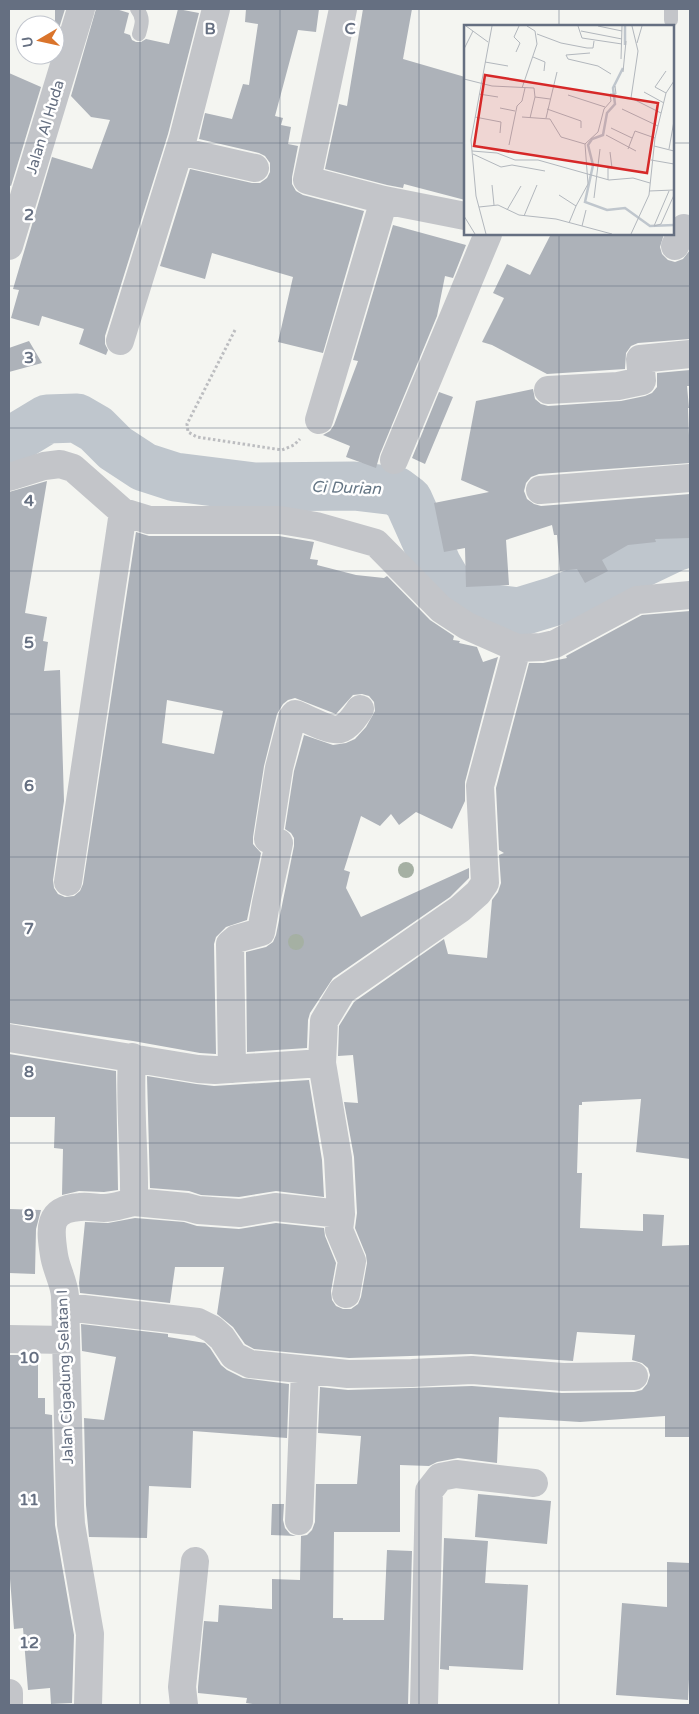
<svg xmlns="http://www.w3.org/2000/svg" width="699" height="1714" viewBox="0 0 699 1714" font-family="'Varela Round',sans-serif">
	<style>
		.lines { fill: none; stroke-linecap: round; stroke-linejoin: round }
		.river { stroke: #bfc6cd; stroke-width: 49 }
		.building { fill: #adb2b9; fill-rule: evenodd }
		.path { stroke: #bcbdc0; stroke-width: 3; stroke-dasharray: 2.5 2.5; stroke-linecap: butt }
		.lane { stroke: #c3c5c9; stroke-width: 14 }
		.street { stroke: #c3c5c9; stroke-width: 28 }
		.tree { fill: #a5b0a3 }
		.grid { fill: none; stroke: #656f81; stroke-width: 1; stroke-opacity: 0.55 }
		.labels { text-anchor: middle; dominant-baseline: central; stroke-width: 5; stroke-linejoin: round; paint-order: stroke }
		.street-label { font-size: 15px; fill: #656f81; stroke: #fff }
		.water-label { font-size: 16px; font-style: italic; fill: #657685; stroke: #fff }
		.inset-river { fill: none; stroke: #bfc6cd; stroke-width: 2.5 }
		.inset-road { fill: none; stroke: #b2b7bd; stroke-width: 1 }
		.view { fill: #d62828; fill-opacity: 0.15; stroke: #d62828; stroke-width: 2.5 }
		.inset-edge { fill: none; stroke: #656f81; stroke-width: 2.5 }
		.grid-label { font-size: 16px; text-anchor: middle; font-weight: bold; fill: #656f81; stroke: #fff; stroke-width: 5; stroke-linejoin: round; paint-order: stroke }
	</style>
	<rect width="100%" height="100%" fill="#f4f5f1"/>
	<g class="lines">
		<!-- river -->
		<path class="river" d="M9 442 47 419 77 418 96 429 115 448 144 467 175 477 255 487 354 486 396 491 408 500 437 565 448 584 466 600 486 608 519 612 555 601 602 582 675 547 690 542"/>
	</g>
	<!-- building -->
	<path class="building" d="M55 9H65L55 41Z
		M96 9H116L129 13 124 33 130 35 132 40 136 42H141L146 39 169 44 178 9 199 13 168 134 105 336V344L108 350 106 355 79 344 84 329 42 316 39 326 11 318 19 290 13 289 52 157 92 169 110 120 91 117 71 96Z
		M246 9H319L316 32 298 30 275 116 283 118 281 125 291 127 288 144 298 146 292 177V184L296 191 303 195 364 211 323 353 278 342 293 277 212 253 205 279 160 266 190 169 252 183H260L267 178 270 172V163L265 156 259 153 199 139 205 113 232 119 243 84 249 85 258 24 245 22Z
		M363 9H412L403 59 465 77V200L404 184 403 188 387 185 325 169 339 104 347 106Z
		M9 73 41 87 11 186 9 185Z
		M393 225 466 245 453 278 445 276 437 316 380 454 376 468 346 457 350 446 323 435 330 431 334 425 358 361 353 360Z
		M551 234H664L660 247 662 254 668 260 675 262 683 259 690 250V339L638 343 631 346 626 353 625 369 547 374 492 345 482 342 504 298 493 293 507 264 530 275Z
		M29 341 42 363 9 372V348Z
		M690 370V386H687L689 408H688L690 463 539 474 531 477 526 483 524 491 527 499 534 504 541 506 690 494V538L655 539 656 542 628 545 602 560 608 571 585 583 577 569 560 571 557 535H554L552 525 506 540 509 585 466 587 465 548 444 552 434 503 489 492 461 480 476 401 533 389 535 399 541 404 548 406 621 401 645 396 652 393 657 387V373Z
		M439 392 453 397 425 464 412 458Z
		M47 481 25 613 47 617 43 641 48 642 44 671 60 670 64 801 53 880 54 888 58 894 65 897 74 896 80 891 83 884 136 532 149 536H279L314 542 310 559 318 560 317 565 356 575 384 578 387 576 430 620 454 636 453 640 460 641 459 643 477 647 483 662 498 657 465 782V801L452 829 416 812 399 825 391 814 380 826 361 816 344 870 350 872 346 888 361 917 469 868V878L450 897 333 978 310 1013 308 1020 307 1048 247 1052 246 952 266 947 273 942 276 935 294 846V838L291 833 285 829 294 771 304 735 333 745 346 743 355 739 366 727 375 711 374 702 369 696 362 694 353 695 336 714 295 698 288 700 283 704 277 714 264 766 253 837V844L261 853 247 920 226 927 216 937 214 944 216 1054 200 1053 133 1041 9 1023V492ZM167 700 223 711 214 754 162 743Z
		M690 611V1159L636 1152 641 1099 582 1102V1105H579L577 1173H582L580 1228 643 1231V1214L664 1215 662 1246 690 1245V1437H665V1416L580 1422 499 1417 497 1463 458 1458 437 1462 429 1466 400 1465V1532H334L333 1618H343V1620H384L387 1550 412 1551 408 1705H260L246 1703 247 1698 198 1693V1687L204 1621 218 1622 219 1605 272 1609V1579L300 1580 301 1536 307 1535 312 1530 315 1522 316 1484H357L361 1436 318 1433 320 1387 348 1390 472 1386 562 1393 634 1392 642 1390 647 1384 650 1375 648 1368 642 1363 632 1360 635 1335 577 1332 573 1361 471 1354 349 1358 254 1349 245 1344 233 1327 217 1314 224 1267H175L170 1303 80 1293 79 1283 85 1222 108 1223 135 1218 184 1222 197 1226 239 1229 276 1223 324 1228 325 1236 336 1263 331 1291 332 1300 336 1306 343 1309H351L358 1304 361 1297 367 1263 366 1255 355 1228 357 1213 354 1157 344 1102 358 1103 353 1055 338 1056 339 1026 354 1002 444 939 448 954 487 958 492 900 498 892 501 883 499 855 504 853 499 850 496 788 529 663H543L567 658 566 656 642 615Z
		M9 1054 116 1071 118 1190 104 1192 79 1191 62 1195 63 1149 54 1148 55 1117H9Z
		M147 1076 196 1084 214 1086 309 1080 322 1160 324 1197 276 1191 239 1197 201 1195 189 1191 150 1188Z
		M9 1209 41 1210 36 1229 35 1274 9 1273Z
		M81 1324 168 1334V1337L205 1343 210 1348 221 1365 227 1370 243 1378 289 1384 287 1438 193 1431 191 1488 149 1486 147 1538 89 1537 86 1505 84 1418 104 1420 116 1357 82 1351Z
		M9 1355H36L35 1361H38V1398H45V1414L52 1415 55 1525 74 1635 72 1703 51 1704 50 1688 28 1690 23 1628 14 1629 10 1579 9 1580Z
		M478 1494 551 1501 547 1544 475 1537Z
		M272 1504H284L283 1520 285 1528 290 1534 296 1536 271 1535Z
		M444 1538 488 1541 485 1583 528 1585 523 1670 449 1666V1670L440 1669Z
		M667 1562 690 1563V1658L688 1700 616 1695 622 1603 667 1607Z"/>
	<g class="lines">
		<!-- path -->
		<path class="path" d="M235 330 187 424 188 432 197 437 282 450 294 445 300 439"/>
		<!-- lane -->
		<path class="lane" d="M137 9C144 18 142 24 139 34
			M671 20V9"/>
		<!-- street -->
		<path class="street" d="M343 9 307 180 384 200 465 216
			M179 151 255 168
			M9 246 81 9
			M675 246 684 228 690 230
			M120 341 183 138 216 9
			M548 390 618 386 642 381 640 359 690 354
			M319 420 384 200
			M394 460 488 234
			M9 477 44 466 60 464 73 468 123 512 149 520H280L316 526 376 543 441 609 467 626 517 648 542 647 555 644 637 600 690 595
			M540 490 690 478
			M68 882 123 512
			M9 1038 198 1069 215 1070 322 1063
			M232 1069 230 944 236 939 261 932 266 903 279 843 268 839 279 768 292 718 295 714C306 718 330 732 340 729 349 726 355 716 360 709
			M134 1202 187 1207 198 1210 240 1213 275 1207 341 1214
			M346 1294 352 1261 339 1230 341 1214 338 1158 322 1063 324 1021 342 991 460 909 478 893 485 883 480 786 517 648
			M66 1307 198 1322 212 1329 222 1338 234 1356 250 1364 348 1374 412 1373 472 1370 563 1377 634 1376
			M9 1339 66 1340
			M299 1521 305 1370
			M9 1693V1705
			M88 1705 90 1634 71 1524 70 1506 65 1296C64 1282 56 1269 54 1255 50 1229 47 1209 80 1207 88 1206 96 1208 104 1208 114 1208 123 1204 134 1202 135 1154 129 1106 132 1057
			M184 1705 182 1687 195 1561
			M424 1705 429 1491 440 1477 456 1474 534 1483"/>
	</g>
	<!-- trees -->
	<g class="tree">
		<circle cx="406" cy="870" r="8"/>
		<circle cx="296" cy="942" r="8"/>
	</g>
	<!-- grid -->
	<path class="grid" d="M140 9V1705M280 9V1705M419 9V1705M559 9V26M9 143H465M673 143H690M559 234V1705M9 286H690M9 428H690M9 571H690M9 714H690M9 857H690M9 1000H690M9 1143H690M9 1286H690M9 1428H690M9 1571H690"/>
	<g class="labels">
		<!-- street labels -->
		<g class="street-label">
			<text transform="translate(45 127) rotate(-73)">Jalan Al Huda</text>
			<text transform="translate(65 1377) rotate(-92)">Jalan Cigadung Selatan I</text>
		</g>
		<!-- water labels -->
		<g class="water-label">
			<text transform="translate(346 488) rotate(2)">Ci Durian</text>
		</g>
	</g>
	<!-- overview -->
	<g transform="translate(464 25)">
		<rect width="210" height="210" fill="#f4f5f1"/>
		<path class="inset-river" d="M161 20V1M159 43 149 63 151 79 143 88 139 110 128 114 124 120 129 140 121 177 143 185 161 183 186 201 210 200"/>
		<path class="inset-road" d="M2 1 24 17M114 1 118 13 158 19M134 1 158 6M168 1 174 26 167 73 197 88M117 6 158 14M73 9 97 18 123 23H129L130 16M173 18 178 1M0 24 9 6M52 27 56 18 50 12 55 1M126 28 102 30 104 34 134 41 147 49M69 32 81 37 80 46M157 34 158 1M21 37 44 41M202 46 191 62 202 68M159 47 162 16M0 54 28 61 70 63 71 72 86 74M58 63 73 19 71 6 63 1M180 67 200 78M15 69 34 72M104 70 141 82M36 83 51 86M83 84 117 96V103M158 84 194 101M11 92 37 97 36 108M58 92 86 94 97 112 121 119M66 93 71 72M82 93 93 47M147 103 168 113M142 110 172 126M45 120 53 81 58 76 61 63M190 121 210 126M164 124 171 106 191 113M205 124 210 96M8 126 33 128 51 135H74L145 155 169 153 186 158M9 129 37 142 48 140 81 146M187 135 210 139M144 155V143H148L146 127M28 160 30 180M185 166 210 165M205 166 190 201 197 199 210 170M95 170 112 181 105 198M130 173 136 124M112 181 124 159 121 119 134 107 140 84 147 76 146 69H152L151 61M15 182 34 180 55 190 92 194 148 209M43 185 57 161M0 191 11 209M60 191 73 160M118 201 122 185M22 209 12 171 7 115 28 1M167 209 185 170 191 113 202 68 210 56"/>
		<path class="view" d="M21 50 194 78 183 148 10 121Z"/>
		<rect width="210" height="210" class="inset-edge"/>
	</g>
	<g class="grid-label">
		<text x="210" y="34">B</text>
		<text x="350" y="34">C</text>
		<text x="29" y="220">2</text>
		<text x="29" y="363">3</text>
		<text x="29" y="506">4</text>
		<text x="29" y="648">5</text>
		<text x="29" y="791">6</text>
		<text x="29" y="934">7</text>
		<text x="29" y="1077">8</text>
		<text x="29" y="1220">9</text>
		<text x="29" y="1363">10</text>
		<text x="29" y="1505">11</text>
		<text x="29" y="1648">12</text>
	</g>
	<!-- border -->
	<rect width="699" height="1714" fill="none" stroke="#656f81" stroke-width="20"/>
	<!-- north arrow -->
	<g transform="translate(40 40) rotate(261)"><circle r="24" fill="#ffffff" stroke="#c1c5cd"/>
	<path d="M0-4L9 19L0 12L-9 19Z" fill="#da742b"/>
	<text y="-8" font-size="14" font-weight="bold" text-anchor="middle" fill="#656f81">U</text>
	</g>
</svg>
